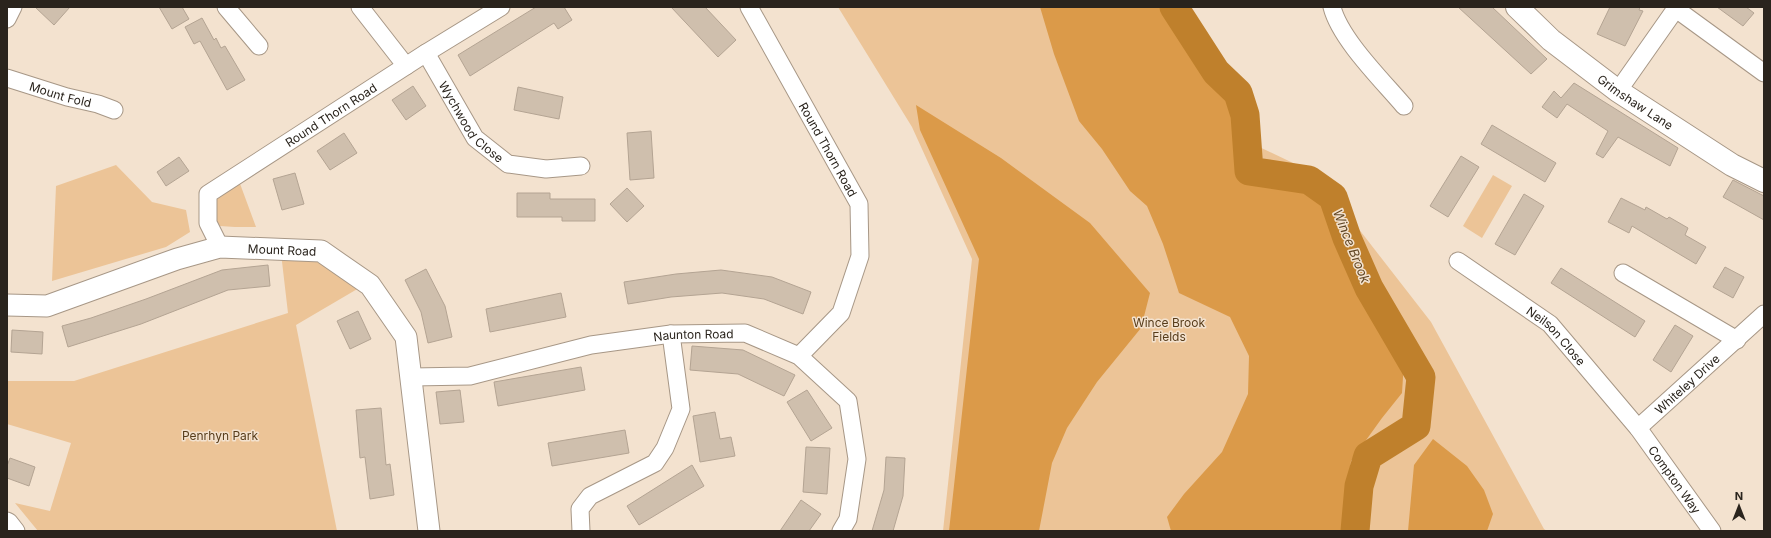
<svg xmlns="http://www.w3.org/2000/svg" width="1771" height="538" viewBox="0 0 1771 538" font-family="Inter,sans-serif">
	<style>
		.green { fill: #ecc497 }
		.forest { fill: #db9a49 }
		.lines { fill: none; stroke-linecap: round; stroke-linejoin: round }
		.river { stroke: #bf802c; stroke-width: 29 }
		.building { fill: #cfbfad; stroke: #b4a493 }
		.minor-casing { stroke: #a79786; stroke-width: 19 }
		.tertiary-casing { stroke: #a79786; stroke-width: 23 }
		.secondary-casing { stroke: #a79786; stroke-width: 24 }
		.minor { stroke: #fff; stroke-width: 17 }
		.tertiary { stroke: #fff; stroke-width: 21 }
		.secondary { stroke: #fff; stroke-width: 22 }
		.labels { text-anchor: middle; dominant-baseline: central; stroke-width: 3; stroke-linejoin: round; paint-order: stroke }
		.street-label { font-size: 12px; fill: #2a241d; stroke: #f3e2cf }
		.park-label { font-size: 12px; fill: #573c1a; stroke: #f3e2cf }
		.water-label { font-size: 13px; font-style: italic; fill: #5f4422; stroke: #f3e2cf }
	</style>
	<rect width="100%" height="100%" fill="#f3e2cf"/>
	<!-- green -->
	<path class="green" d="M838 7H1180L1191 27 1229 74 1248 93 1253 144 1333 182 1351 219 1431 322 1544 529 1547 531H943L972 259 912 127Z
		M116 165 152 202 186 210 190 232 166 247 52 281 56 186Z
		M1493 175 1512 186 1482 238 1463 226Z
		M239 181 256 227H235L220 226 212 213 216 198Z
		M281 253 318 255 359 288 296 325 337 531H38L15 503 50 511 71 443 7 424V381H74L288 313Z"/>
	<!-- forest -->
	<path class="forest" d="M1040 7H1164L1201 65 1231 96 1239 116 1241 163 1247 175 1307 188 1324 201 1343 251 1371 304 1404 361 1402 393 1382 418 1351 461 1342 531H1171L1167 517 1184 494 1222 452 1248 394 1249 356 1230 317 1179 293 1163 244 1147 206 1130 191 1102 149 1079 121 1054 54Z
		M916 105 1001 158 1090 223 1150 293 1141 328 1097 382 1067 428 1052 463 1039 531H949L979 259 920 130Z
		M1433 439 1467 466 1484 490 1493 514 1487 531H1408L1414 465Z"/>
	<g class="lines">
		<!-- river -->
		<path class="river" d="M1174 7 1216 72 1238 93 1245 115 1249 171 1309 180 1333 197 1347 238 1369 288 1421 377 1416 426 1368 456 1359 486 1355 531"/>
	</g>
	<!-- building -->
	<path class="building" d="M35 7H70L54 25Z
		M159 7H182L189 19 172 29Z
		M536 7H564L572 20 558 29 554 23 470 76 458 55Z
		M671 7H705L736 40 718 57Z
		M1458 7H1492L1547 59 1531 74Z
		M1610 7H1640L1639 10 1643 11 1625 46 1597 34Z
		M1717 7H1746L1754 13 1743 26Z
		M202 18 214 40 216 38 221 48 225 46 245 80 227 90 200 41 194 44 185 27Z
		M1574 83 1678 148 1670 166 1618 137 1603 158 1596 154 1608 131 1567 104 1557 118 1542 107 1554 91 1561 98Z
		M413 86 426 106 406 120 392 100Z
		M518 87 563 97 559 119 514 110Z
		M1492 125 1556 163 1545 182 1481 144Z
		M651 131 654 178 630 180 627 133Z
		M344 133 357 153 330 170 317 151Z
		M1461 156 1479 167 1448 217 1430 206Z
		M179 157 189 171 166 186 157 172Z
		M295 173 304 204 282 210 273 179Z
		M1733 180 1764 196V220L1723 197Z
		M627 188 644 206 627 222 610 204Z
		M517 193H550V199H595V221H562V217H517Z
		M1524 194 1544 206 1515 255 1495 244Z
		M1621 198 1645 210 1646 207 1667 219 1669 217 1688 228 1685 235 1706 247 1696 264 1632 226 1629 233 1608 222Z
		M268 265 270 286 228 290 141 324 68 347 62 326 91 318 146 299 222 270Z
		M1725 267 1744 277 1733 298 1713 287Z
		M1561 268 1645 321 1635 337 1551 283Z
		M426 269 445 306 452 337 428 343 421 312 405 280Z
		M721 270 772 277 811 292 803 314 764 299 722 293 671 297 628 304 624 282 676 274Z
		M561 293 566 317 490 332 486 309Z
		M358 311 371 339 350 349 337 321Z
		M1675 325 1693 336 1671 372 1653 360Z
		M12 330 43 332 42 354 11 352Z
		M692 346 743 350 795 375 784 396 738 374 690 370Z
		M581 367 585 390 498 406 494 382Z
		M460 390 464 422 440 424 436 392Z
		M807 390 832 428 811 441 787 402Z
		M381 408 386 465 390 464 394 495 370 499 365 457 360 458 356 410Z
		M715 412 720 439 731 437 735 456 700 462 693 416Z
		M625 430 629 453 552 466 548 443Z
		M806 447 830 448 827 494 803 492Z
		M886 457 905 458 903 496 893 531H872L884 490Z
		M10 458 35 467 29 486 7 478V466Z
		M692 465 704 486 639 525 627 506Z
		M801 500 821 514 809 531H780Z"/>
	<g class="lines">
		<!-- minor casing -->
		<g class="minor-casing">
			<g id="minor">
				<path d="M226 7 259 46"/>
				<path d="M360 7 406 66"/>
				<path id="s1" d="M749 7 859 204 860 256 841 313 799 356"/>
				<path d="M1332 7C1340 39 1382 80 1404 106"/>
				<path d="M1676 9 1764 73"/>
				<path d="M7 19 13 7"/>
				<path id="s2" d="M426 53 475 138 508 164 546 169 581 166"/>
				<path id="s3" d="M7 78 67 97 98 104 114 110"/>
				<path d="M1618 91 1677 7"/>
				<path id="s4" d="M220 247 208 223V194L426 53 501 7"/>
				<path id="s5" d="M1458 261 1550 324 1638 428 1712 531"/>
				<path d="M1623 273 1737 340"/>
				<path id="s6" d="M412 377 470 376 591 345 671 334 745 333 799 356 848 401 857 459 848 519 841 531"/>
				<path id="s7" d="M1638 428 1764 314"/>
				<path d="M7 521 9 522 16 531"/>
				<path d="M581 531 580 509 590 496 655 463 665 448 681 409 671 334"/>
			</g>
		</g>
		<!-- tertiary casing -->
		<g class="tertiary-casing">
			<g id="tertiary">
				<path id="s8" d="M7 305 47 306 177 259 220 247 321 251 370 285 406 337 429 531"/>
			</g>
		</g>
		<!-- secondary casing -->
		<g class="secondary-casing">
			<g id="secondary">
				<path id="s9" d="M1517 7 1551 40 1618 91 1732 165 1764 181"/>
			</g>
		</g>
		<!-- minor -->
		<use href="#minor" class="minor"/>
		<!-- tertiary -->
		<use href="#tertiary" class="tertiary"/>
		<!-- secondary -->
		<use href="#secondary" class="secondary"/>
	</g>
	<g class="labels">
		<!-- street labels -->
		<g class="street-label">
			<text stroke="none"><textPath href="#s3" startOffset="56">Mount Fold</textPath></text>
			<text stroke="none"><textPath href="#s9" startOffset="152">Grimshaw Lane</textPath></text>
			<text stroke="none"><textPath href="#s4" startOffset="202">Round Thorn Road</textPath></text>
			<text stroke="none"><textPath href="#s2" startOffset="83">Wychwood Close</textPath></text>
			<text stroke="none"><textPath href="#s1" startOffset="163">Round Thorn Road</textPath></text>
			<text stroke="none"><textPath href="#s8" startOffset="285">Mount Road</textPath></text>
			<text stroke="none"><textPath href="#s6" startOffset="286">Naunton Road</textPath></text>
			<text stroke="none"><textPath href="#s5" startOffset="124">Neilson Close</textPath></text>
			<text stroke="none"><textPath href="#s7" startOffset="66">Whiteley Drive</textPath></text>
			<text stroke="none"><textPath href="#s5" startOffset="311">Compton Way</textPath></text>
		</g>
		<!-- park labels -->
		<g class="park-label">
			<text x="1169" y="322">Wince Brook<tspan x="1169" dy="14">Fields</tspan></text>
			<text x="220" y="435">Penrhyn Park</text>
		</g>
		<!-- water labels -->
		<g class="water-label">
			<text transform="translate(1352 246) rotate(68)">Wince Brook</text>
		</g>
	</g>
	<!-- border -->
	<rect width="1771" height="538" fill="none" stroke="#2a241d" stroke-width="16"/>
	<!-- north arrow -->
	<g transform="translate(1739 506)" stroke="#f3e2cf" stroke-width="3" paint-order="stroke">
	<path d="M0-3L7 15L0 10L-7 15Z" fill="#2a241d"/>
	<text y="-6" font-size="11" font-weight="bold" text-anchor="middle" fill="#2a241d">N</text>
	</g>
</svg>
